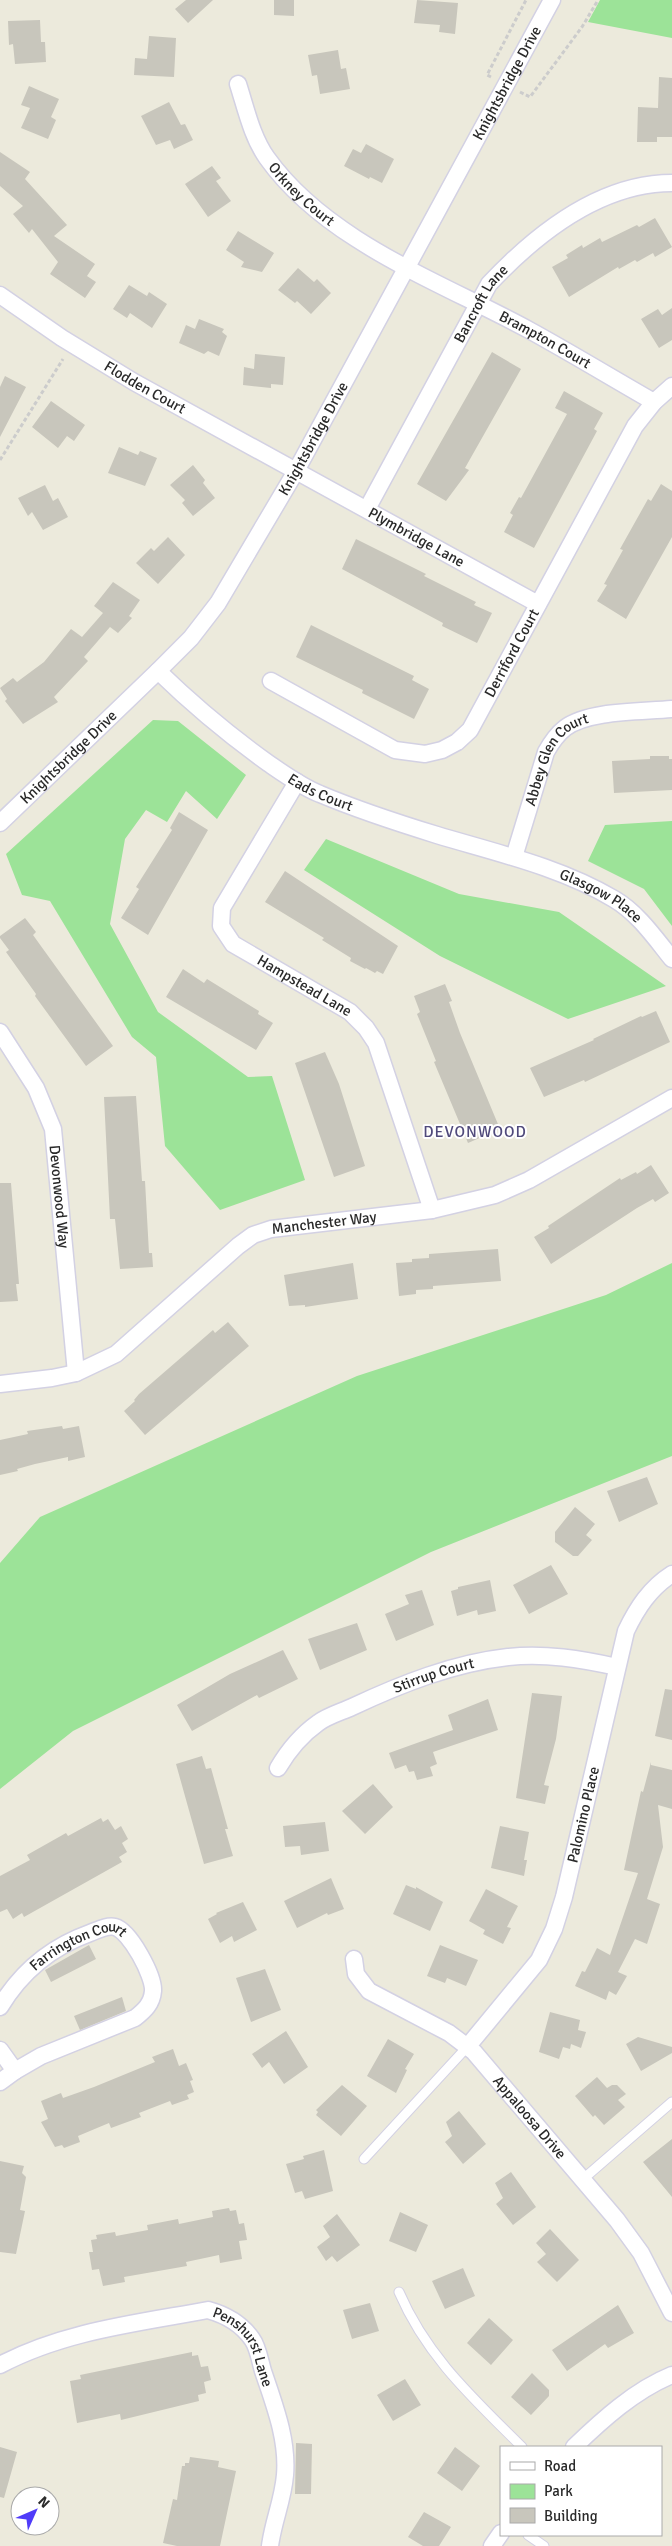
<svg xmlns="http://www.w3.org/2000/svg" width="672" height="2546" viewBox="0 0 672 2546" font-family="Signika,sans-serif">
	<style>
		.green { fill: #9ce398 }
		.building { fill: #c8c6bc }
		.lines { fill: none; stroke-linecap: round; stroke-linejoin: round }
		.service-casing { stroke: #d3d1e3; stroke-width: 11 }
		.minor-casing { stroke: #d3d1e3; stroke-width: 19 }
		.path { stroke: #ccc; stroke-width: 3; stroke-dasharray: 4 2.5; stroke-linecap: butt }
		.service { stroke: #fff; stroke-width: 9 }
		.minor { stroke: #fff; stroke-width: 16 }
		.labels { text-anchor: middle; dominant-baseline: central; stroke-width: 4; stroke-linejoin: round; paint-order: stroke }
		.street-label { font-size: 15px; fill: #2a2a2a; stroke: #fff }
		.neighbourhood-label { font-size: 16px; letter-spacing: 1px; fill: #504a7b; stroke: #fff }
	</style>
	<rect width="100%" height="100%" fill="#eceadc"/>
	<!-- green -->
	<path class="green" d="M600 0H672V38L588 22Z
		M153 720 178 721 246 775 217 819 186 791 167 822 146 810 125 839 110 924 158 1012 248 1077 272 1076 305 1180 220 1210 165 1146 156 1057 132 1037 50 901 22 895 6 854Z
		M672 821V926L644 889 588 861 605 825Z
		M326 839 459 894 559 912 666 986 568 1019 440 956 304 870Z
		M672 1263V1456L431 1552 73 1731 0 1789V1563L40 1517 357 1376 606 1295Z"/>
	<!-- building -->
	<path class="building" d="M186 0H213L188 23 175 9Z
		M274 0H294V16L274 15Z
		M417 0 458 3 455 34 439 32 440 25 414 23Z
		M40 20 41 42H45L46 62 15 64 13 44 9 45 8 21Z
		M149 36 176 38 174 77 134 75 135 58 147 59Z
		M338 50 341 69 346 68 350 89 320 94 317 75 312 76 308 55Z
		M659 77 672 78V137H657V142H637L638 107 658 108Z
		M29 86 59 99 51 117 56 120 48 139 21 128 30 108 21 105Z
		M169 102 181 125 185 124 193 140 174 149 170 140 156 145 141 116Z
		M366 144 394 159 382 183 370 177 369 179 344 166 353 149 361 153Z
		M0 152 30 172 25 179 67 225 54 236 95 264 87 276 96 282 85 298 50 274 58 262 32 229 29 233 13 214 23 206 0 186Z
		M212 166 221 178 216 181 231 201 208 217 185 184Z
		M655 218 672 247 655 257 653 253 637 262 635 260 619 269 618 267 569 297 552 267 568 258 566 255 582 245 583 248 600 238 602 242 637 225 639 227Z
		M238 231 274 253 262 272 241 267 244 262 226 250Z
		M298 268 314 282 317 279 331 293 311 314 297 301 295 303 278 290Z
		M129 285 147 296 149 292 167 304 152 328 130 313 127 318 113 309Z
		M672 308V340L659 348 641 319 658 309 662 315Z
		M199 319 224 329 222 332 227 336 219 356 208 351 204 354 179 343 186 325 195 329Z
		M492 352 521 369 465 468 469 470 446 501 417 484Z
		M255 354 285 357 283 385 271 384V388L243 385 244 367 254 369Z
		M5 376 26 387 0 437V387Z
		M564 391 603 413 594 429 597 431 534 548 504 532 513 515 510 513 519 497 521 498 567 414 555 408Z
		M51 401 85 425 74 441 67 436 58 448 32 427Z
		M119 447 138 455 140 451 157 458 145 486 108 473Z
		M193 465 205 480 203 483 215 498 193 516 182 503 185 500 170 485Z
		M661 484 672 491V537L626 619 597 601 607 585 604 584 623 550 620 549 648 499 651 501Z
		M45 485 53 501 58 498 68 517 43 530 32 512 28 516 18 498Z
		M168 537 185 555 158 584 136 563 151 548 154 551Z
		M356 539 426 574 424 576 476 602 474 605 492 613 477 643 442 626 443 623 342 569Z
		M113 582 140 600 129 616 132 618 118 633 110 627 84 657 88 661 54 697 58 702 23 724 5 701 7 699 0 688 13 678 17 682 44 662 71 629 82 637 103 613 94 606Z
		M311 625 414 676 412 680 429 689 414 719 362 693 363 690 296 657Z
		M650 756H669V759H672V790L614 793 612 761 650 759Z
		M179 812 208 830 148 935 121 918 139 889 136 887 172 830 170 828Z
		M285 871 398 946 383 974 377 971 375 973 366 968 365 969 350 961 351 958 322 940 324 938 265 902Z
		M25 918 36 932 33 935 113 1046 86 1066 35 996 36 994 6 952 9 950 0 938V936Z
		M183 969 204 983 207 979 259 1011 258 1014 273 1023 256 1050 166 997Z
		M445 984 452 1001 449 1002 460 1033 500 1129 468 1143 434 1062 436 1061 417 1014 420 1012 414 996Z
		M656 1011 670 1042 585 1082 584 1080 544 1097 530 1068 594 1040 593 1039 641 1016 642 1017Z
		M325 1052 339 1084 365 1166 334 1177 295 1063Z
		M136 1096 142 1181H145L149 1253H152L153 1267 120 1269 115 1219H110L104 1097Z
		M651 1165 669 1193 655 1202 653 1199 637 1208 551 1264 534 1237 549 1228 548 1226 620 1178 621 1180 636 1172 637 1174Z
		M0 1183H11L19 1284H16L18 1301 0 1302Z
		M498 1249 501 1281 433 1286V1289L416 1290V1294L399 1296 396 1263 412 1262V1259L429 1258V1254Z
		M353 1263 358 1299 305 1307V1305L289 1306 284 1275Z
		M228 1322 249 1346 145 1435 124 1411 135 1401 134 1400 139 1394 213 1330 215 1333Z
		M62 1426 63 1429 79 1426 85 1457 68 1461V1457L35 1464 17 1469 18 1471 0 1475V1440L28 1434 27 1431Z
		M647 1477 658 1504 619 1522 607 1491Z
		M575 1507 595 1524 586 1535 592 1540 578 1556H573L555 1542V1532Z
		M551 1565 568 1594 529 1614 513 1585Z
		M490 1580 496 1611 478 1615 477 1610 457 1616 451 1591 458 1589V1587Z
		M422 1590 434 1625 396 1641 385 1614 409 1604 405 1595Z
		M357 1623 367 1650 320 1670 308 1639Z
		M283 1650 298 1679 259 1698 257 1695 192 1731 177 1705 230 1674Z
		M665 1689 672 1690V1740L655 1736Z
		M532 1693 562 1696 556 1739 544 1785 549 1786 545 1804 516 1798Z
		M488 1699 498 1730 433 1752 437 1764 430 1767 433 1776 417 1780 414 1771 409 1772 406 1765 395 1769 389 1753 453 1730 448 1715Z
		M202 1756 206 1769 211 1768 228 1829H225L233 1856 204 1864 176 1764Z
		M651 1762V1765L672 1770V1809L658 1805 663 1847 647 1899 660 1904 647 1944 635 1939 618 1972 627 1976 616 1995 609 1991 606 2000 575 1986 582 1971 585 1972 597 1948 610 1955 638 1873 624 1870 641 1791 643 1792Z
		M373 1784 393 1807 365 1834 342 1811Z
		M101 1818 103 1822 108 1819 115 1830 121 1826 128 1839 122 1843 127 1852 119 1857 122 1862 24 1917 22 1913 13 1919 7 1909 0 1912V1876L30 1860 27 1855 66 1833 68 1836Z
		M325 1822 329 1851 301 1855 300 1846 285 1847 283 1826Z
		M500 1826 529 1832 524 1860H527L524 1876 491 1868Z
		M331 1878 344 1909 328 1915 327 1913 297 1928 284 1901Z
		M406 1885 416 1889V1887L443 1902 430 1931 393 1914Z
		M486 1889 518 1906 507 1927 511 1928 503 1944 483 1934 485 1930 469 1921Z
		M243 1902 257 1930 234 1942 232 1936 220 1943 208 1919 217 1914 216 1913Z
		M89 1945 96 1959 51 1982 45 1970Z
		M440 1945 478 1960 466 1986 447 1978 445 1983 427 1976Z
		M265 1969 281 2010 251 2022 236 1978Z
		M122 1997 126 2011 80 2030 74 2016Z
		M550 2012 580 2020 578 2030 586 2032 581 2048 571 2044 570 2049 563 2047 559 2059 539 2052Z
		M286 2031 308 2067 284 2084 269 2062 262 2068 252 2054Z
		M638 2037 672 2047V2053L641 2071 626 2044Z
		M388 2039 414 2054 405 2069 407 2070 396 2093 367 2076Z
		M173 2049 179 2066 186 2063 193 2080 190 2081 194 2092 187 2095 189 2099 172 2105 170 2101 139 2113 141 2117 111 2128 109 2123 78 2136 80 2142 64 2148 62 2145 55 2147 41 2122 48 2119 41 2101 61 2093 63 2098 94 2087 155 2062 152 2057Z
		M597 2077 607 2088 612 2085H617L626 2094 618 2100 625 2107 604 2125 595 2115 593 2117 575 2096Z
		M342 2085 367 2106 341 2136 316 2115 318 2112 316 2110Z
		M459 2111 486 2144 463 2164 445 2142 452 2136 446 2122Z
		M672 2139V2197L643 2162Z
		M324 2150 333 2191 305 2199 302 2191 295 2193 286 2164 304 2159 303 2156Z
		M0 2161 24 2166 22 2173 26 2177 20 2210 25 2211 16 2254 0 2252Z
		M511 2172 536 2207 513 2225 496 2204 503 2198 495 2183Z
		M229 2208 230 2211 236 2210 239 2224 244 2223 247 2240 239 2241 242 2259 220 2263 219 2255 186 2262 187 2266 124 2277 125 2282 103 2286 99 2269 92 2270 89 2252H93L91 2240 97 2239 96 2235 115 2232 116 2236 148 2230 147 2225 178 2219 179 2224 213 2217 212 2211Z
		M400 2212 428 2225 416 2252 389 2241Z
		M337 2214 360 2245 337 2262 332 2256 326 2261 317 2247 330 2237 323 2226Z
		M550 2229 579 2260 557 2282 537 2262 546 2254 536 2243Z
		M463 2268 475 2296 445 2309 432 2281Z
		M370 2303 379 2331 352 2339 343 2310Z
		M618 2305 634 2333 608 2348 605 2344 567 2371 552 2350Z
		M489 2318 513 2340 491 2365 467 2343Z
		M192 2352V2356L198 2355 201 2367 208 2366 211 2380 204 2382 206 2393 198 2395 199 2401 121 2420 120 2414 77 2423 70 2381 81 2379 80 2375Z
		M532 2373 549 2390V2396L531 2415 511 2397Z
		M405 2379 421 2405 393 2421 377 2395Z
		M296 2443 312 2444 311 2494H295Z
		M0 2447 17 2452 4 2498 0 2497Z
		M455 2447 480 2466 462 2491 437 2473Z
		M190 2457 219 2461 218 2467 236 2471 220 2546H177L163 2543 173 2499 177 2500 182 2466H185V2463H189Z
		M424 2512 451 2527 439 2546H423L408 2537Z"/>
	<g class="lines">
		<!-- service casing -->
		<g class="service-casing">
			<path id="service" d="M364 2159 468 2046
				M582 2180 672 2102
				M399 2292C427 2357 473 2398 522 2447
				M528 2535 544 2546"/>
		</g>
		<!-- minor casing -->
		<g class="minor-casing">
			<g id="minor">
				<path id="s1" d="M238 84C246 109 252 137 267 158 327 242 441 282 529 330 571 353 612 378 654 402"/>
				<path id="s2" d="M0 295 62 338 134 382 538 604"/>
				<path id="s3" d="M367 509 489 284C536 234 600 183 672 183"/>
				<path id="s4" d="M158 671C193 705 229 735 268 763 284 774 302 787 320 794 358 810 398 823 437 835 497 853 560 867 614 899 638 913 655 938 672 959"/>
				<path id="s5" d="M271 681 395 750 425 754 442 750 457 742 470 730 635 426 654 402 672 386"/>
				<path id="s6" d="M297 782 222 908 221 926 233 944 350 1012 366 1028 376 1043 432 1210"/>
				<path id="s7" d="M0 823 158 671 191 638 218 603 296 471 552 0"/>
				<path id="s8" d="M514 857 546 752C551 743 556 735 565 728 589 710 643 712 672 709"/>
				<path id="s9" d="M0 1032 36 1088 53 1129 76 1373"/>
				<path id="s10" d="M0 1384 52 1378 76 1373 116 1354 238 1246 253 1235 271 1229 432 1210 495 1195 529 1180 672 1098"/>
				<path id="s11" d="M278 1768C288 1751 301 1735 318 1723 327 1716 341 1712 352 1707 401 1684 454 1663 508 1657 545 1653 581 1659 617 1667"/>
				<path id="s12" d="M354 1959 356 1974 369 1991 449 2033 474 2052 617 2220 641 2253 672 2313"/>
				<path id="s13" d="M0 2007C21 1972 51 1947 90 1933 98 1930 107 1925 115 1927 130 1931 154 1976 153 1991 152 2004 144 2011 135 2018L41 2056 15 2071 0 2050"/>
				<path id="s14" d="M468 2046 539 1960 554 1929 564 1897 626 1631C637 1608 650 1588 672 1574"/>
				<path d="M0 2082 15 2071"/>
				<path id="s15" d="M0 2365C64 2331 138 2323 208 2310 226 2315 241 2323 252 2339 258 2347 260 2361 263 2371 274 2404 288 2439 285 2475 283 2500 273 2522 270 2546"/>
				<path d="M574 2447C602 2420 635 2390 672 2375"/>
				<path d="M492 2546 501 2533"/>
			</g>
		</g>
		<!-- path -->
		<path class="path" d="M491 77 487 75 526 0
			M520 92 530 97 582 27 598 0
			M0 460 63 359"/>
		<!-- service -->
		<use href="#service" class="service"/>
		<!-- minor -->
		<use href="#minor" class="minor"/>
	</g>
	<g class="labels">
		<!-- street labels -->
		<g class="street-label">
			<text stroke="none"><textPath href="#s7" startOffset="905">Knightsbridge Drive</textPath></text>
			<text stroke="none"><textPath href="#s1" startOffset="130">Orkney Court</textPath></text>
			<text stroke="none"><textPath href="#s3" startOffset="235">Bancroft Lane</textPath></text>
			<text stroke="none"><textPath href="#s1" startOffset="415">Brampton Court</textPath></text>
			<text stroke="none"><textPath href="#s2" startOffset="172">Flodden Court</textPath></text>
			<text stroke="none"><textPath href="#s7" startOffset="500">Knightsbridge Drive</textPath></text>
			<text stroke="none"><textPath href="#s2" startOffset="482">Plymbridge Lane</textPath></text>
			<text stroke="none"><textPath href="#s5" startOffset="312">Derriford Court</textPath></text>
			<text stroke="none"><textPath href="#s7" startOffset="95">Knightsbridge Drive</textPath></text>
			<text stroke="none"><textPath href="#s8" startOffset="110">Abbey Glen Court</textPath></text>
			<text stroke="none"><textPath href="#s4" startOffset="204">Eads Court</textPath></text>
			<text stroke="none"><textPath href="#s4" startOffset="504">Glasgow Place</textPath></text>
			<text stroke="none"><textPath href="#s6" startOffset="269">Hampstead Lane</textPath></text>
			<text stroke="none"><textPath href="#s9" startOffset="179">Devonwood Way</textPath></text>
			<text stroke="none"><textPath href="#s10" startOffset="375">Manchester Way</textPath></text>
			<text stroke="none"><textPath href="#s11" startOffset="186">Stirrup Court</textPath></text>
			<text stroke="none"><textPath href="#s14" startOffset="264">Palomino Place</textPath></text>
			<text stroke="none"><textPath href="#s13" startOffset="104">Farrington Court</textPath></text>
			<text stroke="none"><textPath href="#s12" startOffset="244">Appaloosa Drive</textPath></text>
			<text stroke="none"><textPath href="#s15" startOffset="271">Penshurst Lane</textPath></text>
		</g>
		<!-- neighbourhood labels -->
		<g class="neighbourhood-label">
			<text x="475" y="1132">DEVONWOOD</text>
		</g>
	</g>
	<!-- legend -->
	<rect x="500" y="2446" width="162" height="90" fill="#ffffff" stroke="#aaaaaa"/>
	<rect x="510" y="2462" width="25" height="8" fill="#ffffff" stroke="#aaaaaa"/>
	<text x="544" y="2471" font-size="15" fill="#2a2a2a">Road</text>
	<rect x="510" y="2484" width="25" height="15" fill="#9ce398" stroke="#aaaaaa"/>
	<text x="544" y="2496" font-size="15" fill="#2a2a2a">Park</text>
	<rect x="510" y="2508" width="25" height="15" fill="#c8c6bc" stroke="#aaaaaa"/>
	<text x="544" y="2521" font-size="15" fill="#2a2a2a">Building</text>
	<!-- north arrow -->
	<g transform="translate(35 2511) rotate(45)"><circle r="24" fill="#ffffff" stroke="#aaaaaa"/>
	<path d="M0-4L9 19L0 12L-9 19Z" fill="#503cf9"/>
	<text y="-8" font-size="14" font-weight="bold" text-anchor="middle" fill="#2a2a2a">N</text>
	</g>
</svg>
